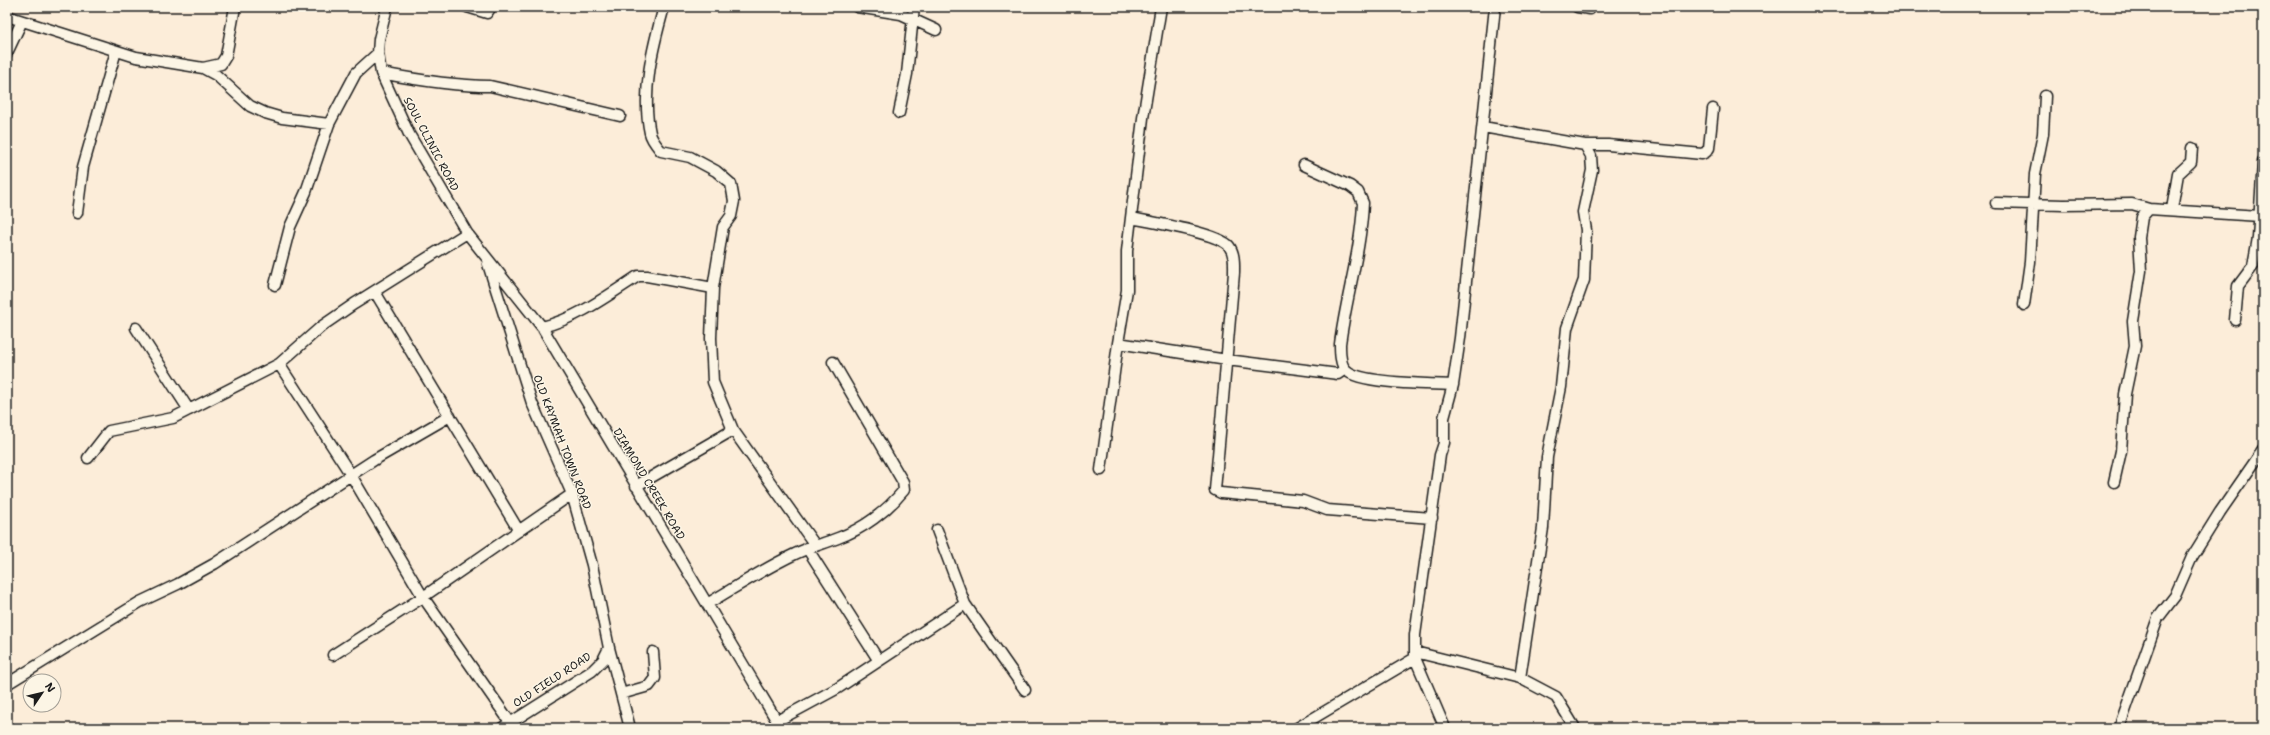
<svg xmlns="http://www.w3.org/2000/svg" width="2270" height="735" viewBox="0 0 2270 735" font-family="'Shantell Sans',sans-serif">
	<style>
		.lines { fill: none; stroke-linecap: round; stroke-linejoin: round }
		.street-casing { stroke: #1c1c1c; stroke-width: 13 }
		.street { stroke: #fcf5e5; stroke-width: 10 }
		.labels { text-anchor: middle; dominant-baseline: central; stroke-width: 3; stroke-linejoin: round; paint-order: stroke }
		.street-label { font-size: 11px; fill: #1c1c1c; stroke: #fcf5e5 }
	</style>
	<rect width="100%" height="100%" fill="#fcedd9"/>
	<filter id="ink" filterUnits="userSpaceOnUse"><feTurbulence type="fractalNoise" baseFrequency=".025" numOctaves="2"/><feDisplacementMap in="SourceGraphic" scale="8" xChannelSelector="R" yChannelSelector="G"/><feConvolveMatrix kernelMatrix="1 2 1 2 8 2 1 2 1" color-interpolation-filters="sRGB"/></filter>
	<g filter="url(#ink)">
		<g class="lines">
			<!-- street casing -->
			<g class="street-casing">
				<path id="street" d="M387 7 379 39 378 53 381 73 409 134 467 233 542 327 781 728
					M467 7 487 13 491 7
					M664 7C653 46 641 92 650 133 651 139 657 146 661 151L690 157 716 171 731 184 734 201 731 216 723 227 713 288 711 338 713 382 733 430 815 545
					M857 7 901 14 936 30
					M1577 7 1590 9
					M7 16 136 57 203 68 216 75 250 106 265 113 282 118 329 124 356 73 378 53
					M7 53 22 21
					M203 68 221 64 226 56 235 7
					M381 73C417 80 453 86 490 86L620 116
					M899 113 907 74 914 7
					M1483 127 1585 145 1591 156 1592 170 1583 212 1586 230 1584 280 1567 328 1561 387 1547 457 1543 528 1520 678
					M1585 145H1608L1702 154 1706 152 1709 148 1713 109
					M1304 165 1350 186 1358 192 1363 203C1361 251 1346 297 1340 344 1340 351 1340 365 1346 370 1359 384 1431 384 1453 385
					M1996 203 2064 205 2132 204 2149 209 2260 216
					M2172 209 2178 174 2191 162 2192 148
					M77 213 83 167 116 51
					M1131 218C1151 222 1218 233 1229 246 1235 254 1234 264 1234 273L1215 490 1221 493 1303 501 1327 510 1432 518
					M488 264 532 403 572 494 592 565 609 648 630 728
					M275 285 290 227 306 192 329 124
					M375 292 519 531
					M2024 305 2030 262 2035 174 2043 134 2045 96
					M2235 320 2238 286 2253 266 2258 238 2263 162
					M542 327C578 318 607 296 638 276H647L713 288
					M136 328 189 410
					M1118 343 1227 360 1338 374 1345 369
					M279 364 351 475 423 597 510 722
					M88 458 109 431 173 418 279 364 322 326 354 304 467 233
					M1101 470 1118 343 1127 290V251L1143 118 1161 7
					M2114 482 2121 451 2125 394 2135 346 2133 321 2141 271 2139 237 2142 217 2149 209
					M636 486 733 430
					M807 548 879 661
					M707 604C736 587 765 568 795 554 809 547 823 544 838 538 863 529 887 511 904 490L903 482 833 362
					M965 604 1025 690
					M1415 652 1520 678 1556 697 1575 728
					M333 655 423 597 572 494
					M7 684 140 602 178 584 214 564 374 460 450 416
					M621 694 649 686 655 678 653 652
					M777 721 838 688 965 604 937 530
					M502 728 592 671 603 660 609 648
					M1297 728 1415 658
					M1445 728 1415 658V635L1440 455 1444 443V418L1453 385 1460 338 1495 7
					M2119 728 2158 618 2175 596 2192 557 2220 512 2263 450"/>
			</g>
			<!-- street -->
			<use href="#street" class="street"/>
		</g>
	</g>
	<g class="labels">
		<!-- street labels -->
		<g class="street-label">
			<text transform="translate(431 144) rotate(62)">SOUL CLINIC ROAD</text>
			<text transform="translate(562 442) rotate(69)">OLD KAYMAH TOWN ROAD</text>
			<text transform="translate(649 484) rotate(59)">DIAMOND CREEK ROAD</text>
			<text transform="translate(552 680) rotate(-33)">OLD FIELD ROAD</text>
		</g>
	</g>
	<!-- margin -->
	<rect width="2270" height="735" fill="none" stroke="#fcf5e5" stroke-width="24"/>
	<rect x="12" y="12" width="2246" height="711" fill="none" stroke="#1c1c1c" stroke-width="1.5" filter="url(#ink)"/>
	<!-- north arrow -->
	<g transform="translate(42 693) rotate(55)"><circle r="19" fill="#fcf5e5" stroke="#a29e95"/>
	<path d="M0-3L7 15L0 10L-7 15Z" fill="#1c1c1c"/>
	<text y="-6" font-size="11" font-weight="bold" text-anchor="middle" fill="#1c1c1c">N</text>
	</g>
</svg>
